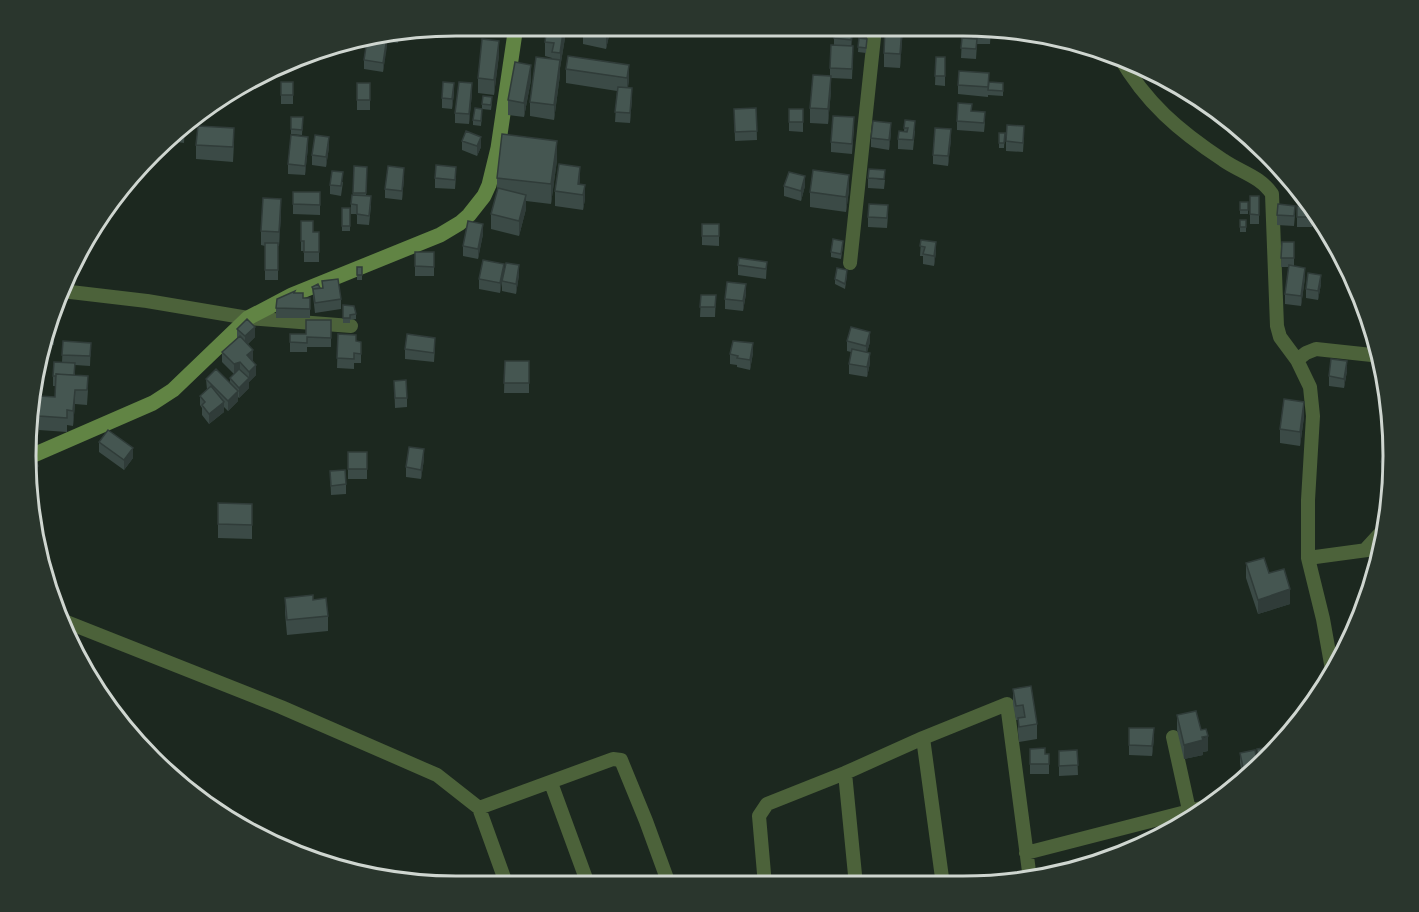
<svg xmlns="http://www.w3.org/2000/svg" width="1419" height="912" viewBox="0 0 1419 912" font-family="Poppins,sans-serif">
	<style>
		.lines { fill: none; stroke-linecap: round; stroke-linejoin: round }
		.street { stroke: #4c623a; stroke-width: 14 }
		.secondary { stroke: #618444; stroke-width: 15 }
		.wall { fill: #3b4a46 }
		.shaded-wall { fill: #303c39 }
		.building { fill: #455651; stroke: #303c39; stroke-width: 1.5 }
		.rim { fill: none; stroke: #cfd6d0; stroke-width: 3 }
	</style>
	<rect width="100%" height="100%" fill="#1c281f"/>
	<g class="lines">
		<!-- street -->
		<path class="street" d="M1119 56C1146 103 1179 131 1223 160 1240 172 1260 176 1272 194L1277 326 1280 337 1297 360 1310 387 1313 416 1308 500V558L1323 619 1333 675
			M850 263 875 28
			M62 291 147 301 248 318 351 326
			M1297 360 1306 353 1316 349 1381 356
			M1365 550 1387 526
			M1308 558 1382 548
			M64 621 281 707 437 775 479 808 506 883
			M1173 737 1191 819
			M923 738 943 885
			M845 773 856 885
			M551 783 588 884
			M479 808 613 759 621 760 646 821 669 884
			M1026 853 1213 805
			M765 885 759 816 767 804 845 773 923 738 1007 704 1030 879"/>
		<!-- secondary -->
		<path class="secondary" d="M29 457 153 403 173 390 248 318 292 295 440 235 460 223 469 215 484 196 489 185 498 148 516 26"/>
	</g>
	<!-- wall -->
	<path class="wall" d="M525 26H546L545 32 525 27Z
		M547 26H567L560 68V75L554 120 530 116V102L552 59V58L545 56V42Z
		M611 27 606 49 583 44V30Z
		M853 28 851 46 853 56 852 79 831 78V91L828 124 810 123V108L830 76V68L834 45V38Z
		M903 28 900 68 884 67V53Z
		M973 29H991L990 44H977L976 59 961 58 962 38 972 39Z
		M399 35 398 43 387 42 383 72 364 69V60L367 40Z
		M859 38 867 39 866 53 858 52Z
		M499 55 494 95 478 93V78Z
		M936 57H945V86L935 85Z
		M629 65V79L628 88 632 98 630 123 615 122 617 91 566 83V69Z
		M531 80 524 117 508 115V100Z
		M281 82H293V104H281Z
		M357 83 370 100V110H357Z
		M1003 83V96L988 95V88V97L958 94V85Z
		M454 93 452 109 442 108V98Z
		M472 93 469 124 455 123V113Z
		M492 102 491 110 482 109V104Z
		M756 108 757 140 735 141 734 109Z
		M789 109 803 119V132L789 131Z
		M972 111 985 122 984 132 957 130V121Z
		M482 114 481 126 473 125V120Z
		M303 117 302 135 291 134V129Z
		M905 120 915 131 913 150 898 149V139L904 131Z
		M185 127 184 143 171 141Z
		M854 127 852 154 831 152V142Z
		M891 133 889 150 871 147V138Z
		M999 133H1005L1004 148H999Z
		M1024 136 1023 152 1006 151V141Z
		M951 139 948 166 933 164V155Z
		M462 141 481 147 477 156 462 150Z
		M234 143 233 162 196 159V145Z
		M308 147 305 175 288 174V164Z
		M329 147 326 167 312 165V155Z
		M557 160 551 204 526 201V209L519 236 491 229V214L497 192V178Z
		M354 166 367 167 366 196 371 206 369 225 357 224V214H351V204L353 195Z
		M456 176 455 189 435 188V178Z
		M404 178 402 200 385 198V189Z
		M868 178 885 180 884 189 868 188Z
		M343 182 341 196 330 194V185Z
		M580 184 585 199 583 210 555 206V191Z
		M784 186H805L801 201 784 196Z
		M849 190 846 212 810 207V192Z
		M293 192H320V215L293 214Z
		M1250 196H1259V224H1250Z
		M1240 202H1248V214H1240Z
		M1297 206H1312V227H1297Z
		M350 208V231H342V226Z
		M281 214 279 246H278V280H265V246L261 245V231Z
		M888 215 887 228 868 227V217Z
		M1277 215H1295L1294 226 1277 225Z
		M1240 220H1246V232H1240Z
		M301 221 313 232H319V262H304V251H301Z
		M702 224H719V246L702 245Z
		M483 234 478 259 463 256V246Z
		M921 240 936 252 934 266 923 264V256H920Z
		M1282 242H1294V266L1305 278 1301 306 1285 304V294L1289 267H1281Z
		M843 246 841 259 831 257V252Z
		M415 252H434V276H415Z
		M767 262 766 279 738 275V265Z
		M504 264 500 293 479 289V279Z
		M357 267H362V280H357Z
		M519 275 516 294 502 291V281Z
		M847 275 845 289 835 284V279Z
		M322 281 341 299V309L315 313 312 287 322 288Z
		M1321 284 1318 300 1306 298V289Z
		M295 293 303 298H310V318H276V308Z
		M746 294 743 311 725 309V299Z
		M701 295H716L715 317H700Z
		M343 305 356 314V319L350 320V323H343Z
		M54 314V345L45 344V353H41L48 317Z
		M331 320V347H307V352H290V334H306Z
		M237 329 255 337 248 344 253 360 252 361 256 375 249 382V388L239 398 238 397V401L228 411 224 407V412L209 424 202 415V408L200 405V396L207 390 206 379 230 382V378L234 374 222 362V352L237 338Z
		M338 334 356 341 361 342V363H354V369L337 368Z
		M63 341 91 343 90 366 75 365V375L88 390 87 405 75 404 73 426 67 425V432L39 430V416L55 397V386H53V376L62 362Z
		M847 341 870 342 867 352 870 363 867 377 849 374V364L851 352 847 351Z
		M435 347 434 362 405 359V349Z
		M753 353 750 370 737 367V365L730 364V354Z
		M505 361H529V393H504Z
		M1347 371 1344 388 1329 386V376Z
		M394 381 407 398V407L395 408Z
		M1304 417 1300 446 1280 443V429Z
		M99 442 133 458 124 470 99 452Z
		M1392 449 1391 474 1381 471V462Z
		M348 452H367V479H348Z
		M424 459 421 479 406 477V467Z
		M330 471 346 484V494L331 495Z
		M218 503 252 504V539L218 538Z
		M1246 563 1269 573 1290 604 1258 614 1246 578Z
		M285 598 313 600 328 616V631L287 635 285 613Z
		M1013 689 1037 724V739L1019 742 1018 732V720H1016L1013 704Z
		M1177 715 1201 730 1208 751 1203 752V755L1184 759 1177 730Z
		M1129 728 1154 738 1152 756 1129 755Z
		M1030 749 1045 754H1049V774H1030Z
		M1257 749 1273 752 1243 780 1240 763V753L1257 759Z
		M1077 750 1078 775 1059 776V751Z"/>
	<!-- shaded-wall -->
	<path class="shaded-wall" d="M564 26H567L560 68V75L554 120V105L560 60V53Z
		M608 27H611L606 49V34Z
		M853 28V34L851 50V40Z
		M902 28H903L900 68V54Z
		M387 37V47L383 72V63Z
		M499 41V55L494 95V80Z
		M531 65V80L524 117V103Z
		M629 65V79L627 92V78Z
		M831 76V91L828 124V109Z
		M454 83V93L452 109V99Z
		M472 83V93L469 124V114Z
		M632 88V98L630 123V113Z
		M891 123V133L889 150V140Z
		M951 129V139L948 166V156Z
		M308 137V147L305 175V166Z
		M329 137V147L326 167V157Z
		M481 137V147L477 156V146Z
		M557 141V160L551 204V184Z
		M580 167V182L578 195V184Z
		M404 168V178L402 200V191Z
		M849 175V190L846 212V197Z
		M805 176V186L801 201V191Z
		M585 185V199L583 210V195Z
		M526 195V209L519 236V221Z
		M281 199V214L279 246V232Z
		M483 224V234L478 259V249Z
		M936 242V252L934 266V256Z
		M504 264V273L500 293V283Z
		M519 265V275L516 294V284Z
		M1305 268V278L1301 306V296Z
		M1321 275V284L1318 300V291Z
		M746 284V294L743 311V301Z
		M255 327V337L245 346V336Z
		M870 332V342L866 356V346Z
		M753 343V353L750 370V360Z
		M253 350V360L247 365V355Z
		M870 353V363L867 377V367Z
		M1347 361V371L1344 388V379Z
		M240 362V372L234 374V364Z
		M256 365V375L249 382V372Z
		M249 378V388L239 398V388Z
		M75 390V404L73 426V411Z
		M238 391V401L228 411V401Z
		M224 402V412L209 424V414Z
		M1304 402V417L1300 446V432Z
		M133 448V458L124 470V460Z
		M424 449V459L421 479V470Z
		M38 466V476L31 478 30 469Z
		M1290 589V604L1258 614V600Z
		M1154 728V738L1152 756V746Z
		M1208 736V751L1203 752V755L1184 759V745Z"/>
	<!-- building -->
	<path class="building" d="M547 26H564L560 53 552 52 554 43 545 42Z
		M584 26 608 27 606 34 583 30Z
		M835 28H853L851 40 834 38Z
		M885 28H902L900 54 884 53Z
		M973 29H991L990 35 972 34Z
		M387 37 383 63 364 60 367 40Z
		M859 38 867 39 866 48 858 47Z
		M962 38 977 39 976 49 961 48Z
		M482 39 499 41 494 80 478 78Z
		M831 45 853 46 852 69 830 68Z
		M568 56 629 65 627 78 566 69Z
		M536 57 560 60 554 105 530 102Z
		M936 57H945V76H935Z
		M515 62 531 65 524 103 508 100Z
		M959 71 989 73 988 87 958 85Z
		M813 75 831 76 828 109 810 108Z
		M281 82H293V95H281Z
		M443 82 454 83 452 99 442 98Z
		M459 82 472 83 469 114 455 113Z
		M989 82 1003 83V91L988 90Z
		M357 83H370V100H357Z
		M618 87 632 88 630 113 615 112Z
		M483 96 492 97 491 105 482 104Z
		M958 103 972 104 971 111 985 112 984 123 957 121Z
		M475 108 482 109 481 121 473 120Z
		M756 108 757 131 735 132 734 109Z
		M789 109H803V122H789Z
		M833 116 854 117 852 144 831 142Z
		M291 117H303L302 130 291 129Z
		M905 120 915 121 913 140 898 139 899 131 907 132 908 128H904Z
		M873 121 891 123 889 140 871 138Z
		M1007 125 1024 126 1023 143 1006 141Z
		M198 126 234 128 233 147 196 145Z
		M935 128 951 129 948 156 933 155Z
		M466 131 481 137 477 146 462 141Z
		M999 133H1005L1004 143H999Z
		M502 134 557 141 551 184 497 178Z
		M291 135 308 137 305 166 288 164Z
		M315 135 329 137 326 157 312 155Z
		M559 164 580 167 578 184 585 185 583 195 555 191Z
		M436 165 456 167 455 180 435 178Z
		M354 166 367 167 366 193H353Z
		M388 166 404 168 402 191 385 189Z
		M869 169 885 170 884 179 868 178Z
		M813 170 849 175 846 197 810 192Z
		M332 171 343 172 341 186 330 185Z
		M789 172 805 176 801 191 784 186Z
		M498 188 526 195 519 221 491 214Z
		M293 192H320V205L293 204Z
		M352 195 371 196 369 216 357 214V205L351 204Z
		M1250 196H1259V215L1250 214Z
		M263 198 281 199 279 232 261 231Z
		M1240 202H1248V210H1240Z
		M869 204 888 205 887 218 868 217Z
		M1278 204 1295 206 1294 216 1277 215Z
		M1297 206H1312V217H1297Z
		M342 208H350V226H342Z
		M1240 220H1246V227H1240Z
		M301 221H313V232H319V252H304V241H301Z
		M468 221 483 224 478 249 463 246Z
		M702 224H719V236H702Z
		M833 239 843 241 841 254 831 252Z
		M921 240 936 242 934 256 923 254 925 247 920 246Z
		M1282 242H1294V258H1281Z
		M265 243H278V270H265Z
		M415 252H434V267L415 266Z
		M739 258 767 262 766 269 738 265Z
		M483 260 504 264 500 283 479 279Z
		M506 263 519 265 516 284 502 281Z
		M1289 265 1305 268 1301 296 1285 294Z
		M357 267H362V275H357Z
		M837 268 847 270 845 284 835 279Z
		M1308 273 1321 275 1318 291 1306 289Z
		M338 279 341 299 315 303 313 289 323 288 322 281Z
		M727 282 746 284 743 301 725 299Z
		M318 284 320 288 313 289 312 287Z
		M295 291 294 293H303V298H310V309L276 308 277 299Z
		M701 295H716L715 307H700Z
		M343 305 354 306 356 314 350 315V318H343Z
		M50 314H54V330H46L48 317Z
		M247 319 255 327 245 336 237 329Z
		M306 320H331V338L307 337V343L290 342V334H306Z
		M851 327 870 332 866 346 847 341Z
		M338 334 356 335V341L361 342V354L354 353V359L337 358Z
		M407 334 435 338 434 353 405 349Z
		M240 336 253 350 247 355 256 365 249 372 240 362 234 364 222 352Z
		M63 341 91 343 90 356 62 355Z
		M733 341 753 343 750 360 737 358 738 356 730 354Z
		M852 349 870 353 867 367 849 364Z
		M1331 359 1347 361 1344 379 1329 376Z
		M505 361H529V383H504Z
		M54 362 75 363 74 375 56 374V376H53Z
		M216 369 238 391 228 401 206 379Z
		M239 369 249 378 239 388 230 378Z
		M56 374 88 376 87 390H75L73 411 67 410V418L39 416 40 396 55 397Z
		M406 380 407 398H395L394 381Z
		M211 386 224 402 209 414 202 405 205 402 200 396Z
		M1284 399 1304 402 1300 432 1280 429Z
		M108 430 133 448 124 460 99 442Z
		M409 447 424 449 421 470 406 467Z
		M1385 447 1392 449 1391 464 1381 462Z
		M33 452 38 466 30 469 29 454Z
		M348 452H367V469H348Z
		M345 470 346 484 331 486 330 471Z
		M218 503 252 504V525L218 524Z
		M1264 558 1269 573 1284 569 1290 589 1258 600 1246 563Z
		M313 595V600L326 598 328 616 287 620 285 598Z
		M1031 686 1037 724 1019 727 1018 718 1025 717 1023 705 1016 706 1013 689Z
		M1196 711 1201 730 1206 729 1208 736 1202 737 1203 740 1184 745 1177 715Z
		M1129 728H1154L1152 746 1129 745Z
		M1273 747V752L1267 758 1258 760 1257 749Z
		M1045 748V754H1049V764H1030V749Z
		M1077 750 1078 765 1059 766V751Z
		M1255 750 1258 767 1247 777H1245L1240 753Z"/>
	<!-- crop -->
	<path d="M0 0H1419V912H0ZM456 36H963A420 420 0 0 1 1383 456V456A420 420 0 0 1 963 876H456A420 420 0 0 1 36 456V456A420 420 0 0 1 456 36Z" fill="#2a362d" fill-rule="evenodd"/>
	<path class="rim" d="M456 36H963A420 420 0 0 1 1383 456V456A420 420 0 0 1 963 876H456A420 420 0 0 1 36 456V456A420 420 0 0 1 456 36Z"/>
</svg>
